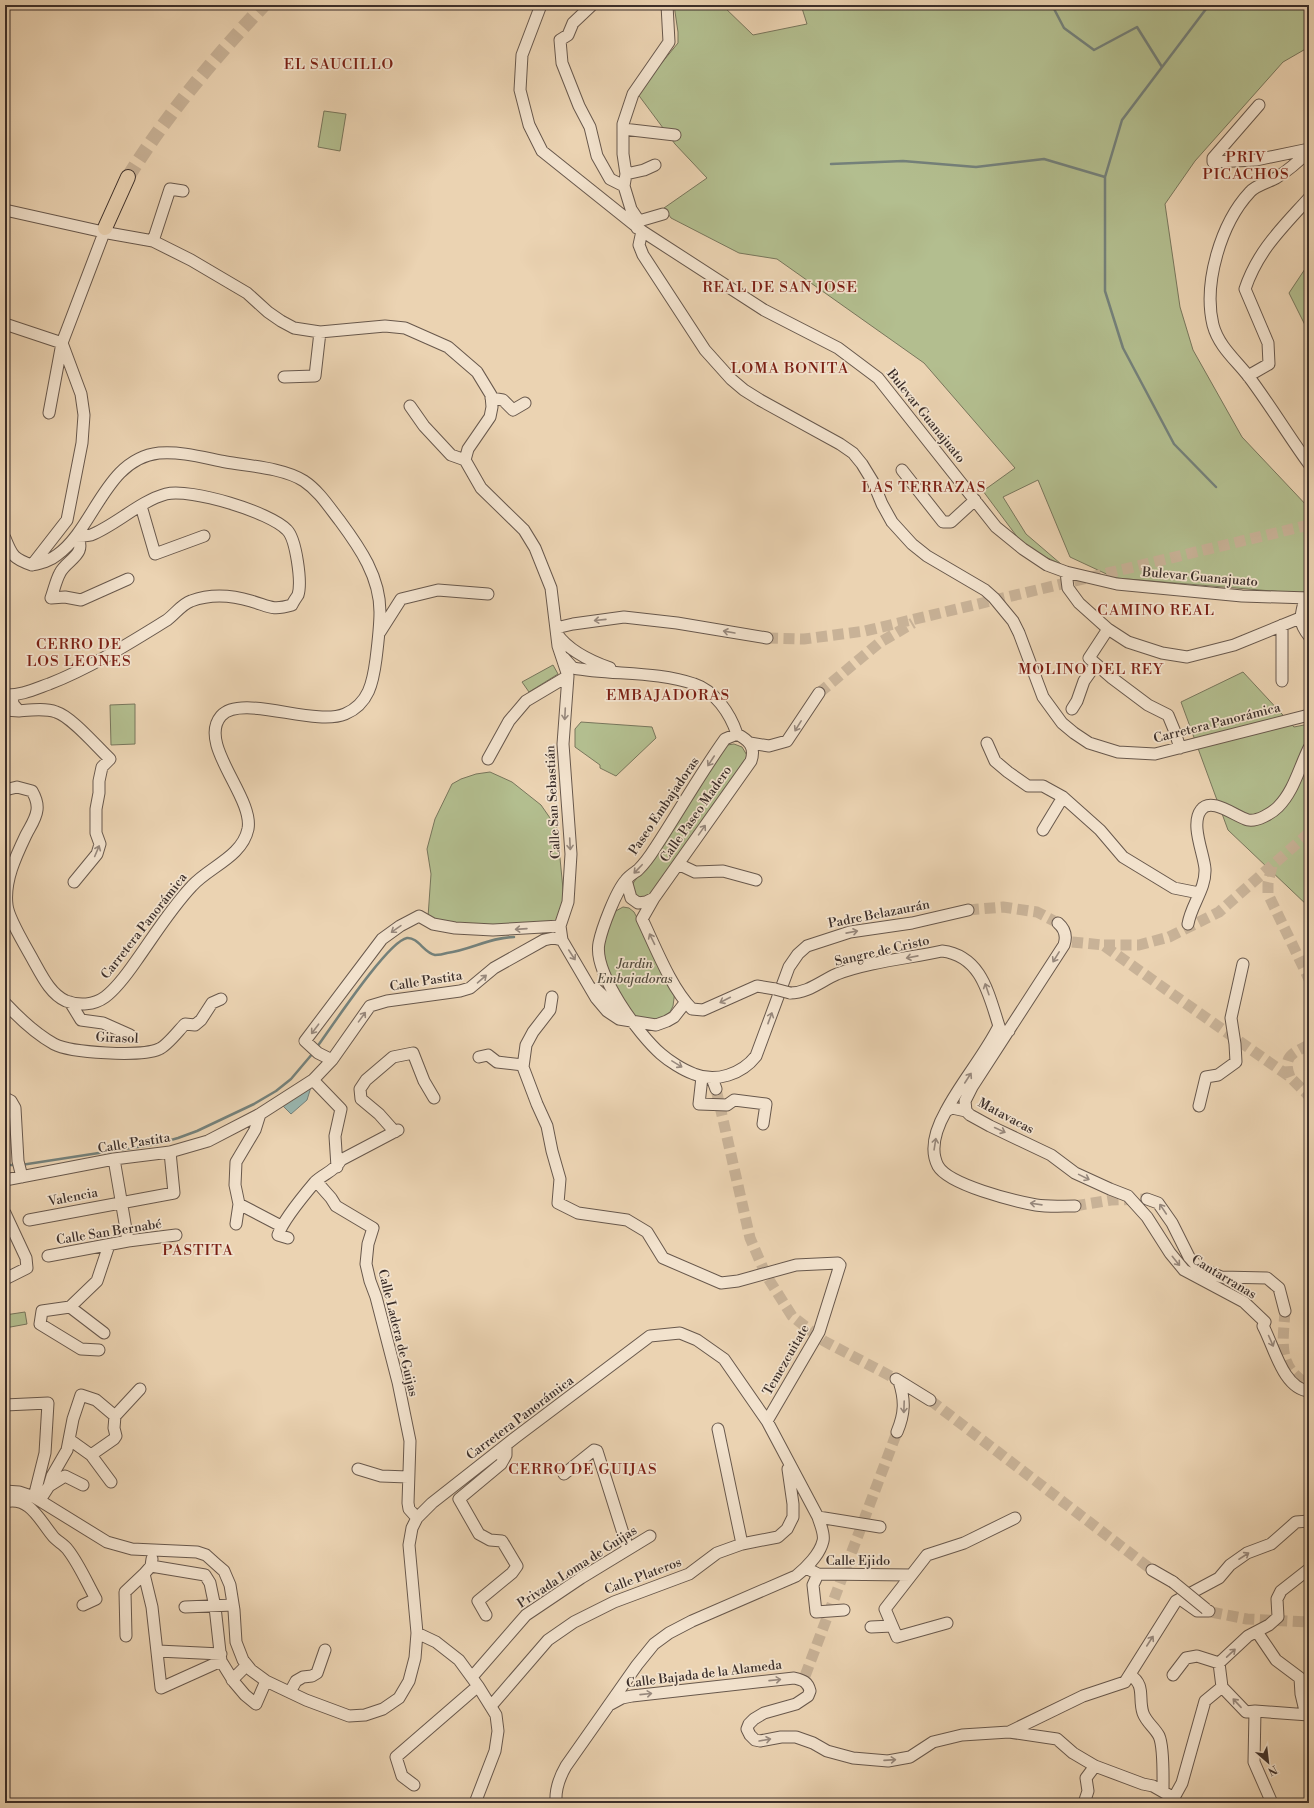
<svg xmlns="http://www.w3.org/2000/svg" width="1314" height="1808" viewBox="0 0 1314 1808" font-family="'Libre Bodoni',serif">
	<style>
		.green { fill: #b3be8f; stroke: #78765c }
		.water { fill: #99b7b1; stroke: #74817b }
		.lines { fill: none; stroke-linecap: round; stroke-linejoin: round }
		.stream { stroke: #74817b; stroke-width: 2.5 }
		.minor-tunnel { stroke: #c8b297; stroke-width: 11; stroke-dasharray: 11 5.5; stroke-linecap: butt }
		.major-tunnel { stroke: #c8b297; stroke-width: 14; stroke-dasharray: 14 7; stroke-linecap: butt }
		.minor-casing { stroke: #68584c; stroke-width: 13 }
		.major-casing { stroke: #3c2f2a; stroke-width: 16 }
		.minor { stroke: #f2e2cd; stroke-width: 11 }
		.major { stroke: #ebd3b2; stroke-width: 14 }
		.minor-bridge-casing { stroke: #68584c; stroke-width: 13; stroke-linecap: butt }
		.minor-bridge { stroke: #f2e2cd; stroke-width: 11 }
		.oneway { stroke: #97887c }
		.labels { text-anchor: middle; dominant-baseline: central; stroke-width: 3.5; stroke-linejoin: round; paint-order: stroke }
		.street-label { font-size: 13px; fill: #3c2f2a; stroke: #f2e2cd }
		.park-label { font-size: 13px; font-style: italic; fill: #544c3e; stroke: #f2e2cd }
		.quarter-label { font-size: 15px; letter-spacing: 1px; fill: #7a1f14; stroke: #f2e2cd }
	</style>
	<rect width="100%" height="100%" fill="#ebd3b2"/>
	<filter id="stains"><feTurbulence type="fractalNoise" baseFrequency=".005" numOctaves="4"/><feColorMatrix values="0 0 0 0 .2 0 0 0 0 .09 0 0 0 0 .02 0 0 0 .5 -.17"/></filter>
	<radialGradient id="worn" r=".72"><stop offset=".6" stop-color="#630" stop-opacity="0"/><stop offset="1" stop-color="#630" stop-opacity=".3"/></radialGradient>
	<!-- green -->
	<path class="green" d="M674 5H722L753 35 807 24 801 5H1309V47L1283 62 1195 161 1165 204 1180 307 1193 350 1242 437 1309 508V591L1296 593 1115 578 1070 557 1038 480 1003 497 1026 534 1061 564 1036 553 1021 542 983 491 1015 468 924 363 777 259 739 253 671 218 664 208 707 178 675 144 637 93 678 43V32Z
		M324 111 346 114 340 151 318 147Z
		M1309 263V333L1289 293Z
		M553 665 558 674 529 692 522 682Z
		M1243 672 1294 727 1309 724V907L1228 830 1181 702Z
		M135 704V744L111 745 110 705Z
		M581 722 652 727 656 738 616 776 600 768V765L575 747V729Z
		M734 744 742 747 748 757 651 896 644 900 634 896 632 885 634 882 727 745Z
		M490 772 512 782 541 805 557 828 564 899 555 923 456 926 428 917 431 874 427 849 435 819 452 784 461 779 476 774Z
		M623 907 629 908 634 912 675 991 673 1006 670 1012 660 1020 645 1022 631 1014 609 980 602 950 614 912Z
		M25 1312 27 1324 5 1328V1315Z"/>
	<!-- water -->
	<path class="water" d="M311 1087 307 1100 291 1114 282 1105Z"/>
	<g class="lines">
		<!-- stream -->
		<path class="stream" d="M1052 5 1064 28 1094 50 1137 27 1162 67
			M1209 5 1122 120 1105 177V291L1123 348 1174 444 1216 487
			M831 164 903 161 976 167 1044 159 1105 177
			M317 1047C331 1028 388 941 407 938 418 937 424 953 435 955 438 955 444 954 447 953 470 950 491 937 514 937
			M5 1165H16
			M21 1165 157 1144 178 1138 197 1131 254 1104 276 1091 291 1079 313 1053"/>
		<!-- minor-tunnel -->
		<path class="minor-tunnel" d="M767 638 804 639 865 631 1309 525
			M819 693 879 643 913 623
			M1272 866 1268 883V894L1309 979
			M968 910 1003 907 1037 912 1058 923
			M1072 942 1103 945 1290 1077 1309 1096
			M1104 945H1139L1169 937 1219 912 1309 833
			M1290 1077C1282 1057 1292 1053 1309 1045
			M716 1089 750 1238 766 1275 792 1316 824 1341 896 1379
			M1075 1206 1111 1200 1147 1199
			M1285 1311C1283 1344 1277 1367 1309 1385
			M930 1400 1152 1570
			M1211 1612 1247 1619 1309 1622
			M805 1676 897 1432"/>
		<!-- major-tunnel -->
		<path class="major-tunnel" d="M128 177C165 117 215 57 264 5"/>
		<!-- minor casing -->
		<g class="minor-casing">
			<path id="minor" d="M541 5 522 55 520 90 529 125 542 151 642 231 639 245 643 255 705 350 731 379 744 390 760 400 840 444 853 453 862 464 873 482 882 504 892 522 912 544 927 556 985 590 994 598 1013 621 1019 633 1043 697 1062 723 1074 733 1089 743 1118 752 1155 754 1309 715
				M592 5 573 23 568 35 560 40 562 63 579 106 590 127 597 156 610 179 624 186
				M1259 105 1213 158V162L1256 160 1309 149
				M623 129 675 135
				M1309 151C1299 161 1289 170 1276 178 1269 182 1256 185 1250 192 1221 223 1203 283 1213 325 1219 347 1236 360 1249 377 1270 405 1288 435 1309 464
				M626 174 644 170 655 165
				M5 210 99 231
				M639 221 663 214
				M637 228 639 221 631 209 624 186 626 174 623 154V124L633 94 669 42 667 5
				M642 231 764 310 838 348 878 378 996 527 1023 549 1047 565 1066 572 1117 584 1242 596 1309 598
				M108 233 153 241 191 260 247 293 268 312 281 321 294 328 320 332 385 326 405 328 448 347 477 372 491 395 492 407 490 417 468 449 465 460 481 488 524 530 535 548 551 588 558 646 568 676 563 744 571 854 568 902 560 926 562 940 596 998 607 1011 619 1019 656 1025 667 1021 674 1017 685 1003
				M153 241 170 189 183 191
				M5 324 62 343 49 413
				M1248 376 1269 364 1268 343 1245 289C1258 250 1283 227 1309 198
				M284 377 315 376 320 332
				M491 398 503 400 513 410 525 403
				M410 406 424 426 451 455 465 460
				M902 470 943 522H951L975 500
				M141 506 155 554 204 536
				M76 536C89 554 66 560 60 573 56 580 54 590 51 598L65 597 81 600 128 579
				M5 538C12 556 14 559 32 565
				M32 565 67 520 82 443 84 415 81 394 62 343 102 238
				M1066 572 1068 588 1079 603 1108 629 1128 642 1162 653 1187 657 1234 645 1300 618
				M1305 598C1301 616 1297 621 1309 636
				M556 628 573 624 624 617 677 623 767 638
				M1108 629 1089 658 1112 678 1148 705 1168 715 1175 732 1180 748
				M380 632 401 599 438 590 488 594
				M557 634C569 651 590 661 610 668
				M564 658 573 668C611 675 658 671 694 684 715 691 730 713 737 734
				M1282 681V625
				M5 695C20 696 35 689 49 684 92 667 128 644 167 620 175 614 182 604 191 601 210 594 231 595 251 601 269 606 271 611 292 605 293 602 296 598 298 595 302 582 296 539 287 530 270 512 191 488 166 494 140 501 116 525 91 535 87 536 81 536 76 536
				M12 695 13 704 19 711C31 710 45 708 56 712 72 717 97 747 110 759L102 767 99 781V793L96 809V833L100 844 97 854 74 882
				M1072 709 1077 701 1084 681 1096 664
				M5 710 19 711
				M750 743 769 746 787 741 819 693
				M987 743 995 761 1008 772 1028 786H1043L1063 797 1100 830 1123 857 1174 888 1199 893
				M488 759 509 721 526 701 568 676
				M5 790 17 787 32 791C36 798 38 803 37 810 36 819 30 827 26 835 16 856 4 881 7 905 8 918 26 947 33 960 41 974 50 994 66 1001 79 1006 94 1005 105 997 117 988 127 974 136 961 154 936 171 908 192 886 209 867 242 857 248 829 254 797 197 744 221 716 241 693 314 727 345 714 369 704 373 682 376 659 378 643 380 627 380 612 380 577 360 548 340 521 329 507 319 491 304 481 284 468 249 466 226 462 205 458 181 451 159 453 105 459 95 528 57 555 50 561 41 563 32 565
				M1043 830 1063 797
				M678 864 695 872 723 871 756 880
				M626 880 631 898 638 903 646 902 654 898
				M1188 924C1191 905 1206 889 1205 869 1204 854 1190 824 1201 810 1211 796 1236 817 1248 820 1257 822 1272 813 1278 807 1294 791 1299 768 1309 748
				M596 989 621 1013
				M790 993C808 993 821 981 837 974 868 962 910 958 942 951 983 956 989 997 1000 1029L1004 1032 1009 1031
				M552 997 550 1010 533 1032 526 1045 523 1067 537 1104 547 1126 552 1151 560 1179 558 1203 578 1213 627 1220 647 1232 663 1258 721 1283 738 1281 796 1265 838 1263 840 1265 819 1332 767 1421
				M70 1002 81 1020 103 1023 130 1035
				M5 1003C19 1018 36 1034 54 1044 71 1053 141 1057 159 1049 167 1046 179 1030 185 1024L195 1025 201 1020 212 1003 221 999
				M692 1009C671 988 655 946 642 919L654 898 751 761C756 746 748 740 737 734L725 739C700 774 678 813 655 848 650 856 644 864 638 870 634 873 629 876 626 880 616 891 602 928 599 943 593 973 639 1035 661 1054 669 1061 683 1070 694 1074 716 1083 742 1074 756 1056L789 967 798 954 807 946 850 932 912 923 968 910
				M692 1009 703 1010 757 986 775 989
				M999 1026C984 1056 961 1082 946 1111 937 1127 929 1149 938 1166 949 1185 1014 1201 1036 1205 1048 1207 1062 1206 1075 1206
				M479 1057 488 1055 497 1062 523 1065
				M332 1060 318 1053 305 1041 382 939 400 926 419 916 433 924 455 928 493 930 560 926
				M702 1077 699 1104 727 1105 734 1100 766 1104 763 1124
				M712 1078 716 1089
				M313 1080 341 1109 335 1136 337 1167
				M5 1098 11 1101 15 1108 18 1161 22 1177
				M1199 1106 1206 1077 1218 1075 1236 1062 1235 1044 1231 1018 1243 964
				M946 1111 952 1108 966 1111 970 1115 990 1126 1051 1155 1075 1173 1110 1189 1128 1196 1147 1217 1170 1253 1184 1270 1244 1302 1265 1322 1263 1326C1274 1346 1283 1389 1309 1391
				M966 1111 965 1101 972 1087 1064 945C1067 936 1065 929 1058 923
				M395 1132 379 1114 361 1099 360 1089 366 1080 393 1057 413 1053 424 1081 434 1098
				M114 1159 128 1241
				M5 1180 114 1159 170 1152 208 1141 260 1114 313 1080 332 1060 370 1006 387 1001 460 991 470 988 494 968 544 940 553 938 562 940
				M316 1181 331 1198 336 1206 373 1228 368 1244 366 1264 370 1281 376 1297 398 1382 410 1441 408 1503 409 1509 417 1518
				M1147 1199 1158 1203 1172 1223 1189 1257 1198 1267 1221 1277 1267 1278 1279 1288 1285 1311
				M239 1204 281 1226
				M5 1213 26 1258 27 1268 5 1279
				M29 1220 174 1193 170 1152
				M236 1224 239 1204 235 1185 236 1162 255 1130 260 1114
				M288 1238 278 1235C283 1220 304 1195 315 1182 323 1174 335 1171 341 1160L398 1130
				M48 1256 128 1241 176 1235
				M70 1307 97 1281 109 1245
				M99 1350 81 1349 40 1324 42 1311 70 1307 104 1333
				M896 1379 930 1400
				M5 1405 48 1403 45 1453 34 1497
				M115 1416 140 1389
				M718 1429 742 1544
				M897 1432C905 1413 905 1400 899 1381
				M70 1440 91 1455 111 1482
				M91 1455 114 1439 116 1436 114 1428 115 1416
				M358 1469 381 1476 408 1477
				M564 1474 594 1450 597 1451 628 1549
				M49 1486 65 1476 83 1485
				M5 1491 19 1492 34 1497 107 1542 132 1549 197 1552 206 1555 216 1564 224 1571 230 1585 234 1610 236 1642 243 1660 251 1670 266 1681 306 1700 349 1716 365 1715 383 1709 399 1698 409 1681 415 1658 417 1633 409 1545 412 1528 417 1518 432 1503 516 1437 650 1336 680 1333 697 1340 724 1359 767 1421 818 1517C820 1524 825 1534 823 1541 820 1554 806 1568 796 1576L692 1621 669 1633 654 1644 637 1665 566 1766C559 1778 555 1789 556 1803
				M40 1500 49 1486 52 1476 67 1450 73 1419 81 1395 96 1400 115 1416
				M5 1502C29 1496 39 1519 52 1535 56 1541 64 1544 68 1550 79 1564 87 1583 96 1599L83 1605
				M818 1517 880 1527
				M152 1559 151 1566 144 1574 152 1607 161 1688 221 1661
				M151 1566 205 1575 210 1583 215 1607 221 1661 234 1682 245 1695 256 1704 266 1681
				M806 1568 818 1574 911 1575
				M1309 1569 1281 1591 1277 1599 1278 1617 1269 1625 1248 1636 1219 1663 1222 1687 1246 1712 1255 1711 1309 1715
				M1152 1570 1173 1582
				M818 1574 813 1585 816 1612 844 1610
				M1180 1599 1197 1611H1209
				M185 1607 233 1605
				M486 1615 478 1601 512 1573 517 1566 502 1541 490 1540 479 1534 459 1499 501 1464 506 1455V1445
				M947 1623 897 1637 885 1609 927 1555 964 1543 1015 1518
				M871 1627 892 1626
				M1257 1632 1276 1660 1300 1678 1301 1694 1306 1715
				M417 1633 436 1642 459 1660 478 1686 496 1715 498 1731 495 1751 475 1803
				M126 1636 125 1592 144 1574
				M158 1651 221 1654
				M1130 1675C1146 1685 1138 1698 1143 1713 1146 1722 1155 1728 1159 1736 1164 1747 1163 1777 1163 1791
				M1173 1675 1186 1658 1197 1656 1219 1663
				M472 1677 526 1615 581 1578 650 1536
				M232 1680 247 1665
				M290 1692 296 1681 303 1677 312 1676 317 1673 325 1650
				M611 1704 622 1698 632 1696 794 1678C803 1680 808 1682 810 1691L808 1696 796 1704 764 1713 754 1719 749 1724 747 1729 750 1735 755 1740 760 1741 781 1737H796L813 1743 827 1751 853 1758 888 1761 910 1757 933 1742 962 1735 1009 1732 1083 1696 1125 1682 1176 1601 1219 1578 1230 1565 1247 1553 1271 1544 1296 1522 1309 1521
				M491 1706 548 1640 574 1622 614 1602 689 1574 717 1553 742 1544 778 1537 787 1529 793 1517V1504L788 1469
				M1255 1711 1254 1762 1272 1803
				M1009 1732 1057 1739 1073 1753 1095 1766 1143 1784 1153 1786 1174 1798
				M414 1785 402 1776 396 1757 478 1686
				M1084 1803 1088 1791 1086 1778 1095 1766
				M1171 1803 1182 1783 1205 1701 1222 1687"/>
		</g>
		<!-- major casing -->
		<g class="major-casing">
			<path id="major" d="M105 228 128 177"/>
		</g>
		<!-- minor -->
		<use href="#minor" class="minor"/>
		<!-- major -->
		<use href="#major" class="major"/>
		<!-- minor-bridge casing -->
		<g class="minor-bridge-casing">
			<path id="minor-bridge" d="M775 989 790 993
				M1173 1582 1206 1609"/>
		</g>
		<!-- minor-bridge -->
		<use href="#minor-bridge" class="minor-bridge"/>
	</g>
	<!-- one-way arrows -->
	<defs><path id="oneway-shaft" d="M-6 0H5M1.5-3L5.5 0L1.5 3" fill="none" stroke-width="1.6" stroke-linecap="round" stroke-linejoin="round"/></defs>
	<g class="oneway">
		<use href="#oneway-shaft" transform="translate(600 620) rotate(174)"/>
		<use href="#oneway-shaft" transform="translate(729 632) rotate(-170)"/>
		<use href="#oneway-shaft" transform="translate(565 714) rotate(93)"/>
		<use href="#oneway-shaft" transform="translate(798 726) rotate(122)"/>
		<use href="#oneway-shaft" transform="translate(711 761) rotate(123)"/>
		<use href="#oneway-shaft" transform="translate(702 830) rotate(-55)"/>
		<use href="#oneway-shaft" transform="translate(570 844) rotate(87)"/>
		<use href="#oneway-shaft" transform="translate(97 851) rotate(-67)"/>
		<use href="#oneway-shaft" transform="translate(638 869) rotate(134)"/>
		<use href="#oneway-shaft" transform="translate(396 929) rotate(145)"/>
		<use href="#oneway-shaft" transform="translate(521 929) rotate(176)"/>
		<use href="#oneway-shaft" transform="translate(852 932) rotate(-11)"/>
		<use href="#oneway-shaft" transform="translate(652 939) rotate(-116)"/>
		<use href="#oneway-shaft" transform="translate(572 955) rotate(57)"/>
		<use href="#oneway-shaft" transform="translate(912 957) rotate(169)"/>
		<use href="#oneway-shaft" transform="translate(1056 957) rotate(122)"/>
		<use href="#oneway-shaft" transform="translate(482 979) rotate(-41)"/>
		<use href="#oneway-shaft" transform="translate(987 989) rotate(-109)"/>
		<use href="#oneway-shaft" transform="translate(725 1000) rotate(153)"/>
		<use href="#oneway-shaft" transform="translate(362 1017) rotate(-54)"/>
		<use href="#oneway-shaft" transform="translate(770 1018) rotate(-70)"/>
		<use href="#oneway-shaft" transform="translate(315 1029) rotate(127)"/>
		<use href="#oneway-shaft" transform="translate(677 1064) rotate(31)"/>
		<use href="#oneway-shaft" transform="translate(968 1078) rotate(-57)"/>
		<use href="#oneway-shaft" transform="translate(1000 1130) rotate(25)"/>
		<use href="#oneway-shaft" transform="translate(935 1144) rotate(-81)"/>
		<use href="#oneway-shaft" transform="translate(1084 1177) rotate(26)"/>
		<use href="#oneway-shaft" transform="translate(1036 1204) rotate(-172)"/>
		<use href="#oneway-shaft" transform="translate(1163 1209) rotate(-124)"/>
		<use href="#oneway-shaft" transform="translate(1176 1261) rotate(51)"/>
		<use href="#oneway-shaft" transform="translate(1271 1341) rotate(66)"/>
		<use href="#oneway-shaft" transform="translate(904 1407) rotate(92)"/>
		<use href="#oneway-shaft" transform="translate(1244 1556) rotate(-33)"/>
		<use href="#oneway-shaft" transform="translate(1150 1641) rotate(-57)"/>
		<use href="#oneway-shaft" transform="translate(1231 1653) rotate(-43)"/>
		<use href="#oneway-shaft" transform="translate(775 1680) rotate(-6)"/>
		<use href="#oneway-shaft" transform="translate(646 1694) rotate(-6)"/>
		<use href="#oneway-shaft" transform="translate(1237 1703) rotate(-133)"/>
		<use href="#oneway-shaft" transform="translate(765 1740) rotate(-10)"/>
		<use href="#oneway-shaft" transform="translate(890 1760) rotate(-4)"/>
	</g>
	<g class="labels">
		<!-- street labels -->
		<g class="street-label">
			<text transform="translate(926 416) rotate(51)">Bulevar Guanajuato</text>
			<text transform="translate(1200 577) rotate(5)">Bulevar Guanajuato</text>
			<text transform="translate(1217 723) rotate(-14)">Carretera Panorámica</text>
			<text transform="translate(553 802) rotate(-93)">Calle San Sebastián</text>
			<text transform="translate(664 806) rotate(-56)">Paseo Embajadoras</text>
			<text transform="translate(696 814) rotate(-55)">Calle Paseo Madero</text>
			<text transform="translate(879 914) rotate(-11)">Padre Belazaurán</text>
			<text transform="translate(144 926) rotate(-52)">Carretera Panorámica</text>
			<text transform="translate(882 951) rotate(-13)">Sangre de Cristo</text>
			<text transform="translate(426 981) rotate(-9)">Calle Pastita</text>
			<text transform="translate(117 1038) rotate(2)">Girasol</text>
			<text transform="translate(1006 1116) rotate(28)">Matavacas</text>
			<text transform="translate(134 1143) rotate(-9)">Calle Pastita</text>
			<text transform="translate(73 1197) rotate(-11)">Valencia</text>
			<text transform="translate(109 1232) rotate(-9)">Calle San Bernabé</text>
			<text transform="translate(1224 1277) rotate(31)">Cantarranas</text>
			<text transform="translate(398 1333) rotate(76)">Calle Ladera de Guijas</text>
			<text transform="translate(786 1360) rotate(-60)">Temezcuitate</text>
			<text transform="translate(520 1418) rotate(-37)">Carretera Panorámica</text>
			<text x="858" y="1561">Calle Ejido</text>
			<text transform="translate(577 1567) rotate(-33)">Privada Loma de Guijas</text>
			<text transform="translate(643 1576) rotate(-21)">Calle Plateros</text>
			<text transform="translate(704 1674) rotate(-7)">Calle Bajada de la Alameda</text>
		</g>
		<!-- park labels -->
		<g class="park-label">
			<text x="635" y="964">Jardin<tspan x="635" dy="15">Embajadoras</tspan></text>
		</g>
		<!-- quarter labels -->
		<g class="quarter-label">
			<text x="339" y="64">EL SAUCILLO</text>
			<text x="1246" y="157">PRIV<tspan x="1246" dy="17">PICACHOS</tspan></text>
			<text x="780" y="287">REAL DE SAN JOSE</text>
			<text x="790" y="368">LOMA BONITA</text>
			<text x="924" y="487">LAS TERRAZAS</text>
			<text x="1156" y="610">CAMINO REAL</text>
			<text x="79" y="644">CERRO DE<tspan x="79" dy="17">LOS LEONES</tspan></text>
			<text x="1091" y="669">MOLINO DEL REY</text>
			<text x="668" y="695">EMBAJADORAS</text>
			<text x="198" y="1250">PASTITA</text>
			<text x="583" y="1469">CERRO DE GUIJAS</text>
		</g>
	</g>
	<!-- margin -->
	<rect width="1314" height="1808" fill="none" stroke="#ebd3b2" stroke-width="20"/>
	<rect x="6" y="6" width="1302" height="1796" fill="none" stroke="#3c2f2a" stroke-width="2"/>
	<rect x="10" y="10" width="1294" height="1788" fill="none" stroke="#3c2f2a"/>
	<!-- north arrow -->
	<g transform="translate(1268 1762) rotate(152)" stroke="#f2e2cd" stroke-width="3" paint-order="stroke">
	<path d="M0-3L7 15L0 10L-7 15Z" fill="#3c2f2a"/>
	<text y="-6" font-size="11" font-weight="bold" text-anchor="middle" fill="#3c2f2a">N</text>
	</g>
	<rect width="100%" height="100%" filter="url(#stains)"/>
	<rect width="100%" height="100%" fill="url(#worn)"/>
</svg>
